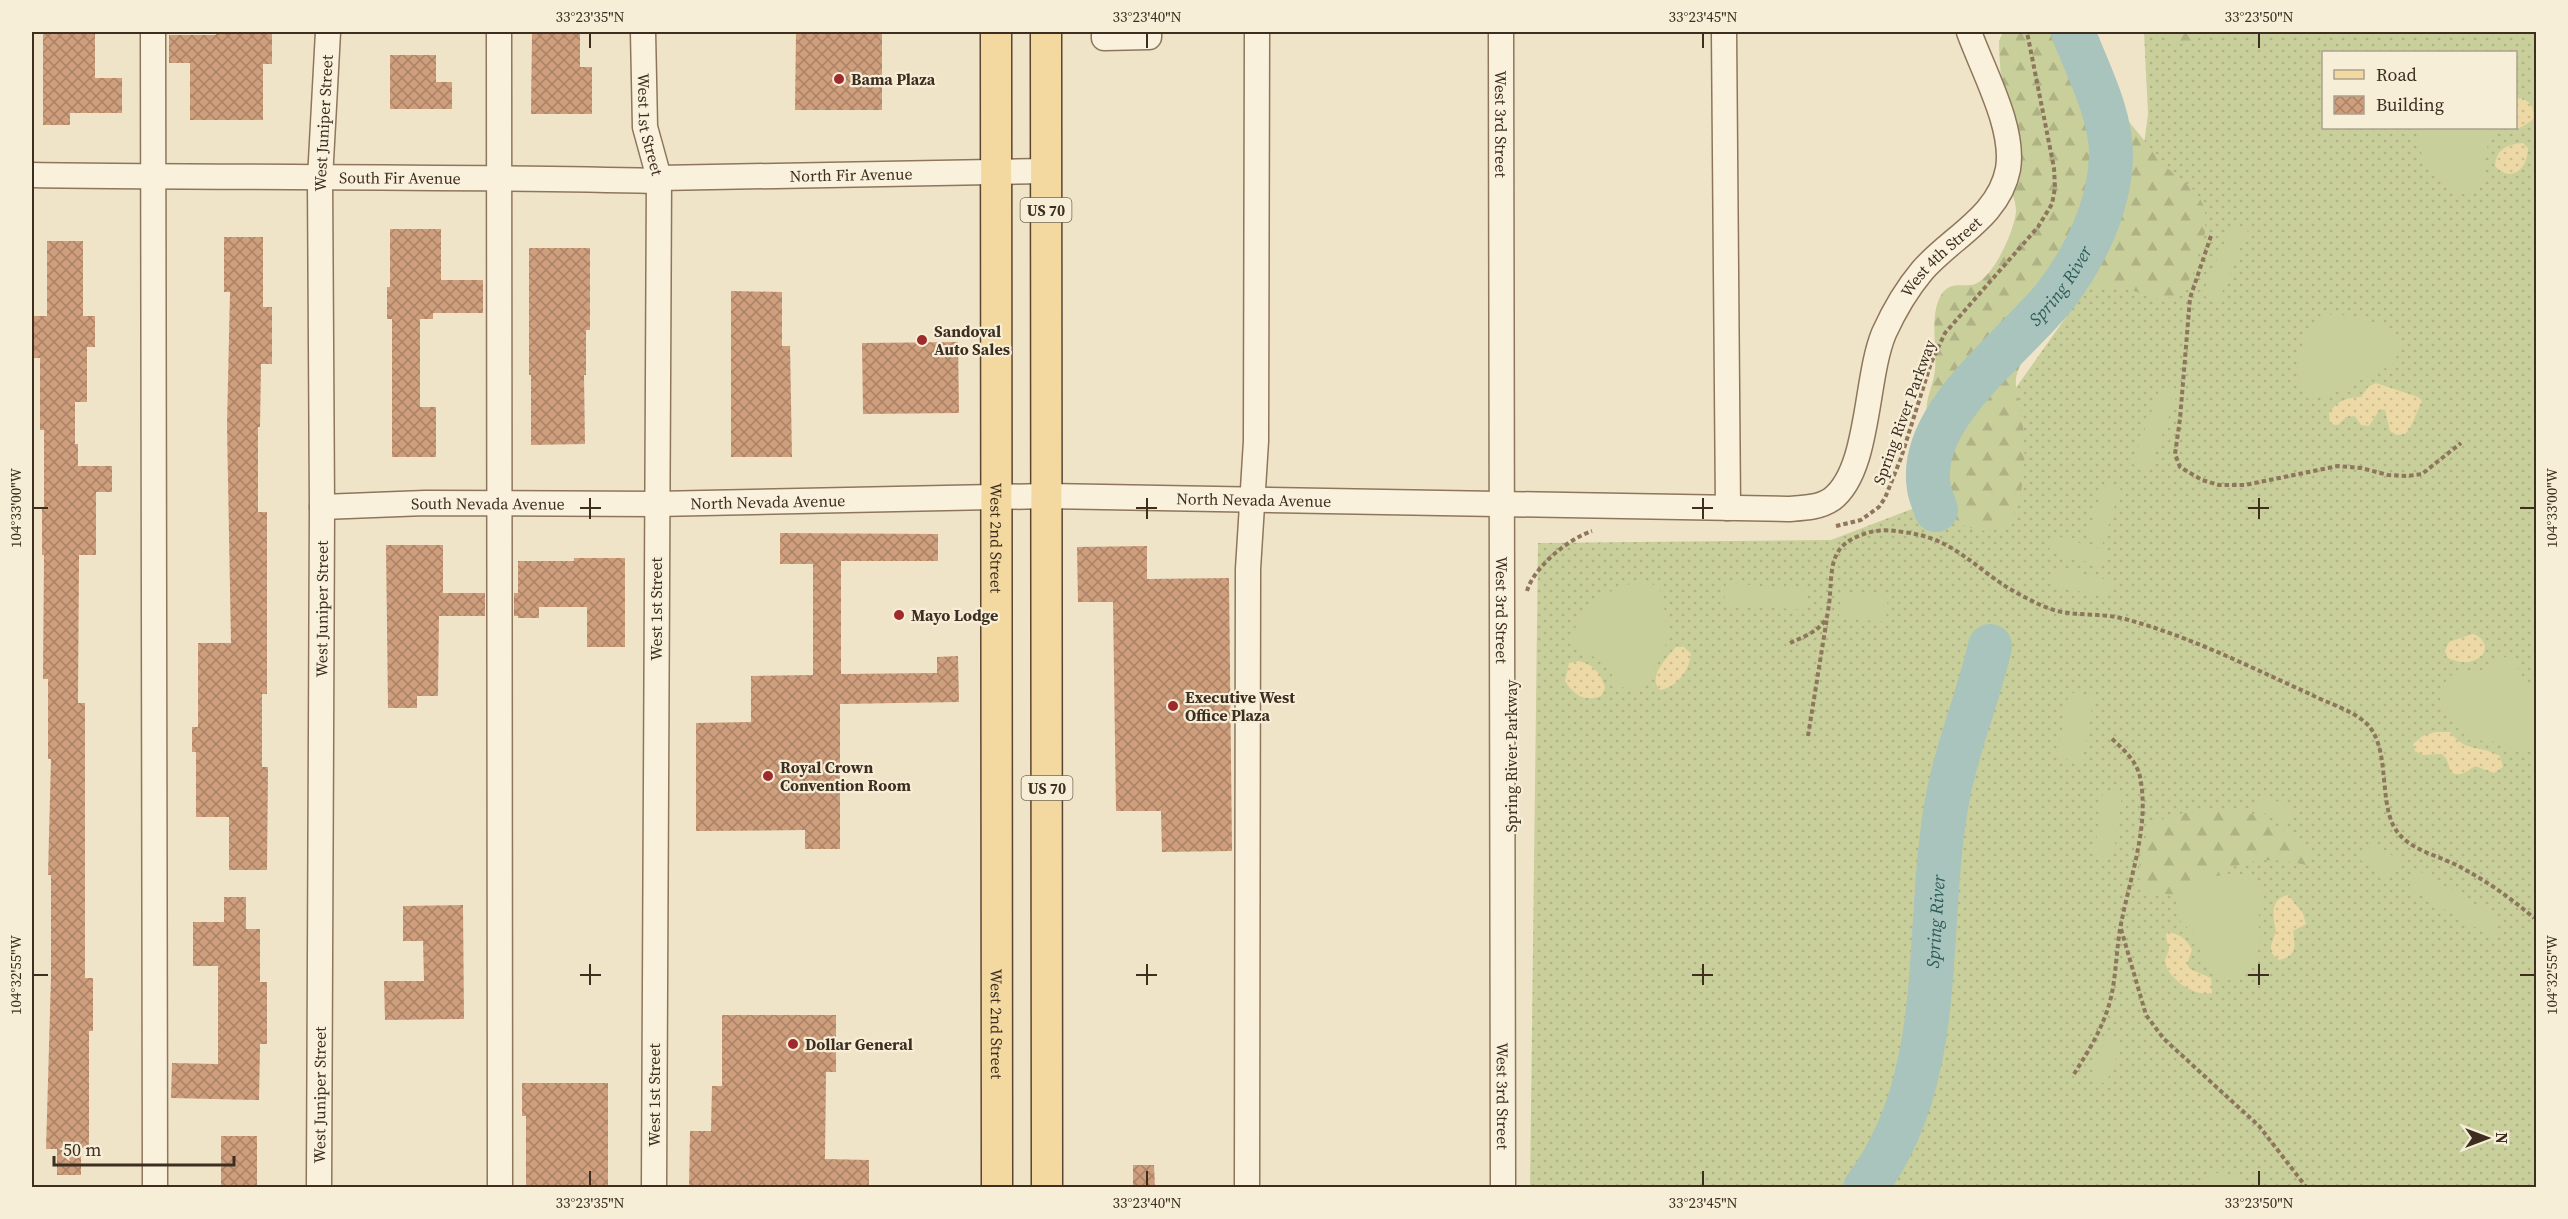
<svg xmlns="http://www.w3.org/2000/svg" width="2568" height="1219" font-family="'Source Serif 4',serif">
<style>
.grass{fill:url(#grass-dots);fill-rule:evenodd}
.forest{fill:url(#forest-firs)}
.sand{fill:url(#sand-dots)}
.pitch{fill:#c9cf9b}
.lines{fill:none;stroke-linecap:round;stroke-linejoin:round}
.river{stroke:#a9c4bc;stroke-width:44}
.building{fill:url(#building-cross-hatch)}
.minor-casing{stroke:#8d765c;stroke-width:27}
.major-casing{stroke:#5b4430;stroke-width:33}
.path{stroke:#8d765c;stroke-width:4;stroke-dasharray:4.5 3;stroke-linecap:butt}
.minor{stroke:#faf1dc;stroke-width:24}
.major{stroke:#f3d9a0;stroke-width:30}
.ticks{fill:none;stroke:#3d2e20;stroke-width:2}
.poi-dot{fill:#9e2a2b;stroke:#f7eed8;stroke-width:2}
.labels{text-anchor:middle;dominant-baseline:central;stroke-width:4.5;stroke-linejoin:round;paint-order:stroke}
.shield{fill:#f7eed8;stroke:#756857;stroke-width:1.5}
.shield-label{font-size:15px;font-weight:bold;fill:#3d2e20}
.poi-label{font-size:16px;font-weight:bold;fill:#3d2e20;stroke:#f7eed8;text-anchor:start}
.street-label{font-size:16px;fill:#3d2e20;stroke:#f7eed8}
.water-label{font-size:18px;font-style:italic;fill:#2f5d5a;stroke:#f7eed8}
.neatline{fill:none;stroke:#3d2e20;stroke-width:2}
.ticks-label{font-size:15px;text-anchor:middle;fill:#3d2e20}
</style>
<defs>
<pattern id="grass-dots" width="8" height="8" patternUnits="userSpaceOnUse" patternTransform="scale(1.5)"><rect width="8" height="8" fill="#c9cf9b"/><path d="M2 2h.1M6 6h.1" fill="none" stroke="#aeb285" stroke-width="1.8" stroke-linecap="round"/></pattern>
<pattern id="forest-firs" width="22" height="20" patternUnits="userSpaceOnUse" patternTransform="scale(1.5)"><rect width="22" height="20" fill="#c9cf9b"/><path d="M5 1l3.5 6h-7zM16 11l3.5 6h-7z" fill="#aeb285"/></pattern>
<pattern id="sand-dots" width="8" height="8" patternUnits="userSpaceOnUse" patternTransform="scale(1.5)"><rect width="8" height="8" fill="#ecd9a5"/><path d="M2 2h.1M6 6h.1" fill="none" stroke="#cbbb8e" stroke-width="1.8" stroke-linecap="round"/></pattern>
<pattern id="building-cross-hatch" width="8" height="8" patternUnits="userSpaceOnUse" patternTransform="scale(1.5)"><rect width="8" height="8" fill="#cf9f7d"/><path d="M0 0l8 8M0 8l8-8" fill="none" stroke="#a98266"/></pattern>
</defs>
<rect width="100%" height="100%" fill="#f0e4c8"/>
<!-- grass -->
<path class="grass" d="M2144,32h392v1155l-1006,1 8,-645 293,-3 86,-33 98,-118 119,-168 14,-107zM2324,52h192v76h-192z"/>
<!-- forest -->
<path class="forest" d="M2003,32h62l9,27 29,31 63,77 30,25 9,16v24l-12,42 -15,21c-19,7 -23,2 -41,-3 -22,-7 -49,-9 -69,3 -14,9 -51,67 -52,84 -1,16 5,32 7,48 3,24 4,97 -28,103 -17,3 -36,-3 -46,-19 -10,-16 -1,-37 -3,-56 -2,-17 -17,-24 -19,-42 -2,-12 5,-26 7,-37 5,-25 -6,-58 7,-81 9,-15 22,-7 34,-11 19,-7 40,-55 41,-73 0,-15 -11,-32 -13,-46 -2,-21 1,-42 0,-62 -1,-21 -4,-42 -4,-62z
M2154,32h53l-13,10 -19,-1z
M2207,810c10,0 23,-1 33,1 26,6 55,23 71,45l-5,9c-25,-6 -53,-8 -77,4 -4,2 -6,6 -10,9 -21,18 -49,19 -74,13 -9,-15 -6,-20 -4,-36 6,-41 31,-40 66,-45z"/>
<!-- sand -->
<path class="sand" d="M2522,98c10,6 12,9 11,21 -6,5 -13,11 -21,9h4v-29z
M2523,143l5,5c0,20 -16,36 -33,18 1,-17 13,-22 28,-23z
M2376,383l42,14 4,4 -12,27 -5,6 -8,1 -7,-4 -5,-21 -5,-1 -11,17 -8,-1 -6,-9 -9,1 -8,8 -8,-1 -1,-11c9,-12 16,-15 32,-16l7,-10z
M2473,634c17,6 15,23 -1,27 -8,3 -16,0 -24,-3l-3,-7 4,-9z
M1676,647h8l7,7c-2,17 -14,33 -31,36 -13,-12 7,-33 16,-43z
M1579,661c15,4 22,12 26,27l-4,8c-17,6 -26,0 -36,-15l4,-18z
M2435,732h15c17,22 29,12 50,24l3,11 -9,6 -19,-7c-8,5 -15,12 -24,6l-5,-14 -4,-4 -19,1 -8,-4 -2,-7 10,-8z
M2288,895l15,18 3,11 -13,7c3,15 3,26 -14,29 -13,-9 -7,-16 -3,-29 -3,-13 -7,-32 12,-36z
M2169,932c11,3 18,7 23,18l-5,14 3,5 21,9 1,15c-16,4 -41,-12 -46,-28 -3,-7 3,-11 3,-17 -1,-5 -3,-9 -3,-14z"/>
<!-- pitch -->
<path class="pitch" d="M2421,128h72l-8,27 -2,30c-21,20 -35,4 -49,-14 -5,-8 -13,-15 -15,-24 -2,-7 0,-13 2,-19z
M2232,224l16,6 -30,72 -16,-7z
M2333,314c13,0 57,11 64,21 4,5 3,11 1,17 -3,13 -11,16 -22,20 -16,7 -33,20 -50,23 -42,4 -28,-52 -13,-71 5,-6 13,-8 20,-10z
M2160,388l17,7 -28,75 -17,-6z
M2105,482l16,5 -19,59 -16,-6z
M2053,535l53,16 -5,15 -52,-15z
M2056,567l56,14 -4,17 -56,-13z
M1642,582l10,2 7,4c5,15 9,35 8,51 -1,10 -18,44 -27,48 -7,4 -15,1 -22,-1l-9,-17 -7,-7 -28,-17c-5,-35 38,-60 68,-63z
M1726,583l80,7 -2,20 -80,-6z
M1841,592l47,4 -2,26 -47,-4z
M2506,657l8,5 22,39v47c-16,10 -22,0 -37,-5 -10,-4 -22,0 -32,-6 -5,-3 -24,-27 -26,-33 -3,-10 4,-28 15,-31 8,-2 18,-1 27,-3l7,-8z
M2069,692l25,5 -12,65 -25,-4z
M2103,792l19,3 -9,62 -19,-2z
M2263,793l30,18 -8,14 -30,-17z
M2370,843l30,17 -10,17 -30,-17z
M2419,871l83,49 -10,17 -84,-49z
M2230,874c14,1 33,7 33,25 0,7 -5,15 -5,23 1,7 3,14 2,22 -5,21 -27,50 -48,29 -8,-8 -10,-19 -14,-29 -11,-28 -30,-16 -18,-56l22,-10z
M2106,1037l16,6 -16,41 -16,-6z
M2223,1172c9,3 18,6 22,15h-50l16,-13z"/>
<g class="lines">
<!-- river -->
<g class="river">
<path id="s1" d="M1936,510c-2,-7 -6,-14 -7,-22 -13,-72 86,-141 126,-192 30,-39 54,-88 56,-138 1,-43 -23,-87 -38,-126"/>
<path id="s2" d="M1865,1188c87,-115 57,-266 84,-397 10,-49 30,-96 41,-145"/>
</g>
</g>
<!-- building -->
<path class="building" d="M43,32h52v46h27v35h-52v12h-27z
M216,32h56v32h-9v56h-73v-57h-21v-28h47z
M532,32h48v35h12v47h-61z
M796,32h86v78h-87z
M390,55h46v27h16v27h-62z
M390,229h51v51h42v33h-50v6h-13v88h16v50h-44v-138h-5v-32h3z
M224,237h39v70h9v57h-11l-1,63h-2v85h9v182h-5v73h6l-1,103h-38v-53h-33v-65h-4v-25h6v-84h33l-4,-217 3,-134h-6z
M47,241h36v75h12v31h-8v55h-12v42h3v22h34v26h-16v63h-17l-1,148h7v275h8v53h-4v117h-8v27h-24v-26h-11l5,-171v-103h-3l3,-116h-3v-80h-5l1,-124h-2v-47h2v-78h-4v-72h-8v-42h15z
M529,248h61v82h-4v45h-2l1,69 -54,1v-70h-2z
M731,291l51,1v54h8l2,111h-61z
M958,342l1,71 -96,1 -1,-71z
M780,533l158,1v27h-97v113l96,-1v-16l21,-1 1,46 -119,2v145h-35v-19l-109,1v-108l55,-1v-46l62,-1v-111h-33z
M386,545h57v48h42v23h-46l-1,80h-21v12h-29z
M1147,546v33l82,-1 3,273 -70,1 -1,-41h-45l-3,-209h-35l-1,-55z
M574,558h51v89h-38v-40h-48v11h-21v-2h-4v-23h4v-32h56z
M224,897h22v32h14v53h7v62h-7l-1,56 -88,-2 1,-35 46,1v-98h-25v-44h31z
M463,905l1,114 -79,1 -1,-39h40l-1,-40h-20v-35z
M722,1015h114v57h-10l-1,87 44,1v28h-180l1,-57h21l1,-45h10z
M522,1083h86v102h-82v-69h-4z
M221,1136h36v52h-36z
M1133,1165h21l1,23h-22z"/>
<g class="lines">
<!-- minor casing -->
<g class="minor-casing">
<g id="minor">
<path d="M153,32l2,1156"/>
<path d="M499,32l1,1156"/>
<path id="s3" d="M643,32l2,95 14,51 -5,1010"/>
<path d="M1104,32v6l45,-1v-5"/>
<path id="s4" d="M1501,32l2,1156"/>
<path d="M1724,32l4,476"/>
<path id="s5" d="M32,175c207,3 415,1 622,6l5,-3 387,-7"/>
<path id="s6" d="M322,507l103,-4 231,1 391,-8 741,13c15,-1 31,-1 44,-10 38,-29 33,-121 52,-166 10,-22 22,-43 38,-62 28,-33 77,-54 86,-102 7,-41 -25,-98 -39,-137"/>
<path id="s7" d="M319,1188l3,-681 -2,-328 8,-147"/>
<path d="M1247,1188l1,-619 8,-128 1,-409"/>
</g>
</g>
<!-- major casing -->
<g class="major-casing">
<g id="major">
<path id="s8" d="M996,32l1,1156"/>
<path d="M1046,32l1,1156"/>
</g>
</g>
<!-- path -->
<path class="path" d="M2211,236l-21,62 -10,121 -5,35 5,13 22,13 17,5h26l93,-19 23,2 27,7 19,1 15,-2 39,-31
M1836,526l25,-6 18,-13 6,-9 16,-40 30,-95 14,-30 93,-106 14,-23 3,-16 -1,-20 -27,-136
M1527,591c7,-24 41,-52 65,-60
M1790,643c13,-6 28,-11 36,-24 2,-4 2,-10 3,-14 4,-33 -3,-59 35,-71 13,-5 26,-4 39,-2 53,6 72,38 114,61 13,7 26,14 40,18 22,5 46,2 68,8 64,17 125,48 185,75 17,9 42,16 56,29 24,23 13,72 27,102 13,26 47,30 69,43 26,14 50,31 72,50
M1808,736l19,-118
M2121,929l25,86 18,24 95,87 48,62
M2074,1074c12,-19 24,-38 32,-60 11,-29 9,-60 15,-90 9,-47 29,-99 19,-147 -3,-16 -18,-29 -30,-40"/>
<!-- minor -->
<use href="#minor" class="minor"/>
<!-- major -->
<use href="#major" class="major"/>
</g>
<!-- ticks -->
<path class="ticks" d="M590,33v15M1147,33v15M1703,33v15M2259,33v15M590,498v21M1147,498v21M1703,498v21M2259,498v21M33,508h15M580,508h21M1136,508h21M1692,508h21M2248,508h21M2520,508h15M590,964v21M1147,964v21M1703,964v21M2259,964v21M33,975h15M580,975h21M1136,975h21M1692,975h21M2248,975h21M2520,975h15M590,1171v15M1147,1171v15M1703,1171v15M2259,1171v15"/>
<!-- markers -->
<g class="poi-dot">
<circle cx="839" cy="79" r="6"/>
<circle cx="922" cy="340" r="6"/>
<circle cx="899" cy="615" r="6"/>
<circle cx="1173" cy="706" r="6"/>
<circle cx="768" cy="776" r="6"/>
<circle cx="793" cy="1044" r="6"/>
</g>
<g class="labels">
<!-- shield labels -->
<g class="shield">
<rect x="1020.5" y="198" width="51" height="24" rx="4.5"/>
<rect x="1021.5" y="776" width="51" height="24" rx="4.5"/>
</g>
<g class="shield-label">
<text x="1046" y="210">US 70</text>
<text x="1047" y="788">US 70</text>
</g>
<!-- poi labels -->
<g class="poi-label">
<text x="851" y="79">Bama Plaza</text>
<text x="934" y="331">Sandoval<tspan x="934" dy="18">Auto Sales</tspan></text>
<text x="911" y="615">Mayo Lodge</text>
<text x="1185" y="697">Executive West<tspan x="1185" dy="18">Office Plaza</tspan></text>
<text x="780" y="767">Royal Crown<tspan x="780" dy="18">Convention Room</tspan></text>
<text x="805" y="1044">Dollar General</text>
</g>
<!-- street labels -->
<g class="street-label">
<text stroke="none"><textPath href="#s7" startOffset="1065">West Juniper Street</textPath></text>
<text stroke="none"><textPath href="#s3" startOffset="93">West 1st Street</textPath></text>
<text stroke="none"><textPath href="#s4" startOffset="92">West 3rd Street</textPath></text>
<text stroke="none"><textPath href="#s5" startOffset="820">North Fir Avenue</textPath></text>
<text stroke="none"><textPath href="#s5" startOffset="368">South Fir Avenue</textPath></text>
<text stroke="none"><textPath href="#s6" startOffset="1785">West 4th Street</textPath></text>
<text transform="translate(1904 412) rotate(-70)">Spring River Parkway</text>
<text stroke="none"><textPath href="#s6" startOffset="932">North Nevada Avenue</textPath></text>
<text stroke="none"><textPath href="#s6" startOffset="446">North Nevada Avenue</textPath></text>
<text stroke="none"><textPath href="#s6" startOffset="166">South Nevada Avenue</textPath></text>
<text stroke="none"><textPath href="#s8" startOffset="506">West 2nd Street</textPath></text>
<text stroke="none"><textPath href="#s7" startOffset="579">West Juniper Street</textPath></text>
<text transform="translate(656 609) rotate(-90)">West 1st Street</text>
<text stroke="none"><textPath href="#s4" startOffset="578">West 3rd Street</textPath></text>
<text transform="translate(1511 756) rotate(-90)">Spring River Parkway</text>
<text stroke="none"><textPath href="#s8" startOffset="992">West 2nd Street</textPath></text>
<text stroke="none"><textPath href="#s7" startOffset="93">West Juniper Street</textPath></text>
<text transform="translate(654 1095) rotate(-90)">West 1st Street</text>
<text stroke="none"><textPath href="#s4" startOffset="1064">West 3rd Street</textPath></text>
</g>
<!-- water labels -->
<g class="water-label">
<text stroke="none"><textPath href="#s1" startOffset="272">Spring River</textPath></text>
<text stroke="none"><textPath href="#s2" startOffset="280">Spring River</textPath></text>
</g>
</g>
<!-- border -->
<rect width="2568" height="1219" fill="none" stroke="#f7eed8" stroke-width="66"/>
<!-- legend -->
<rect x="2322" y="51" width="195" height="78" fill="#f7eed8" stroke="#ada18e" stroke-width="1.5"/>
<rect x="2334" y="70" width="30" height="9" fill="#f3d9a0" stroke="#ada18e" stroke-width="1.5"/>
<text x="2376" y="81" font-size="18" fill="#3d2e20">Road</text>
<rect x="2334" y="96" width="30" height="18" fill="url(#building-cross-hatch)" stroke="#ada18e" stroke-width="1.5"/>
<text x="2376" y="111" font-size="18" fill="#3d2e20">Building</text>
<!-- north arrow -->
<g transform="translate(2487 1138) rotate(90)" stroke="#f7eed8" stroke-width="4.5" paint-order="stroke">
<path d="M0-4.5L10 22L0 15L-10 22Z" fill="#3d2e20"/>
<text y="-9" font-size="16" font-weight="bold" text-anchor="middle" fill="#3d2e20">N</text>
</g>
<!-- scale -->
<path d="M54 1156v9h180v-9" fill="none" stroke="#3d2e20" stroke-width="3"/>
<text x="63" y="1156" font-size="18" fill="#3d2e20" stroke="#f7eed8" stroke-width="4.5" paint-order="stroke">50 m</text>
<rect x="33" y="33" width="2502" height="1153" class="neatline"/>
<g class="ticks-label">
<text x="590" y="22">33°23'35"N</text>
<text x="1147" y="22">33°23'40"N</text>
<text x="1703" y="22">33°23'45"N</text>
<text x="2259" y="22">33°23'50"N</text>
<text transform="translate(2552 508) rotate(-90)" y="5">104°33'00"W</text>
<text transform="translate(16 508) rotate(-90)" y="5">104°33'00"W</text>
<text transform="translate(2552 975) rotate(-90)" y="5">104°32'55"W</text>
<text transform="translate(16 975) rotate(-90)" y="5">104°32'55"W</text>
<text x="590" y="1208">33°23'35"N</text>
<text x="1147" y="1208">33°23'40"N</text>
<text x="1703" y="1208">33°23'45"N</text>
<text x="2259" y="1208">33°23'50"N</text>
</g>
</svg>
